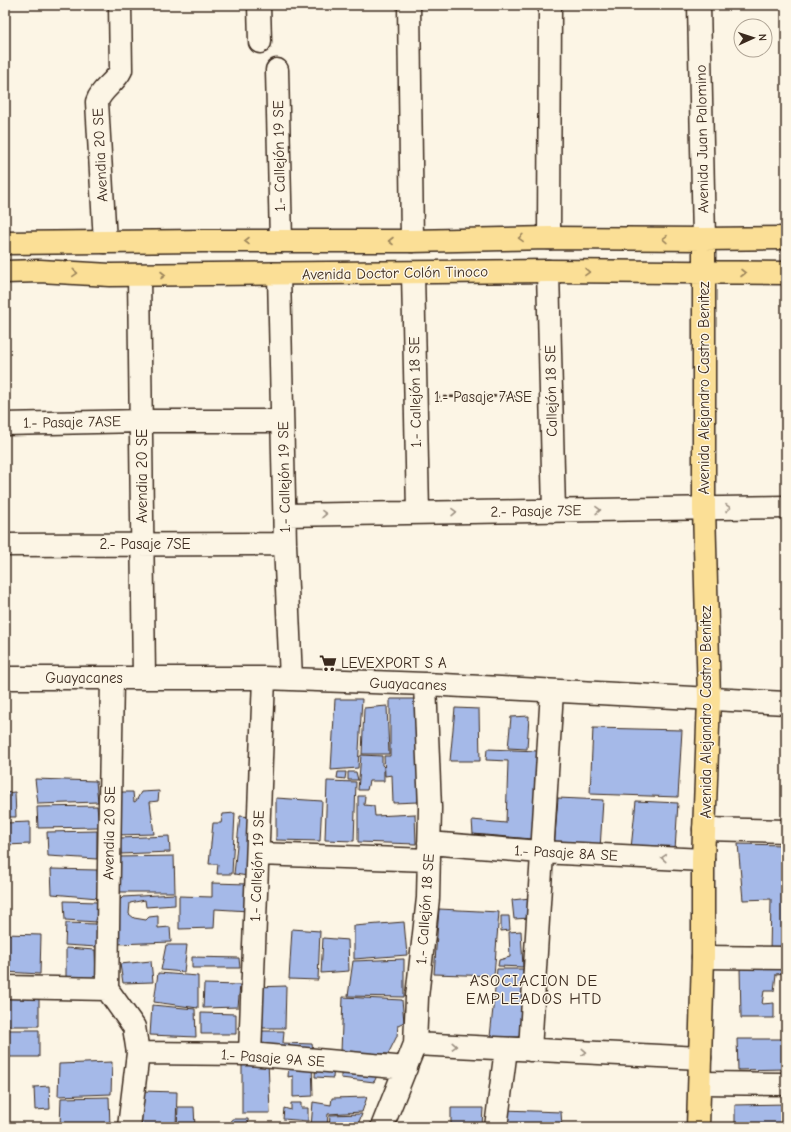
<svg xmlns="http://www.w3.org/2000/svg" width="791" height="1132" font-family="'Comic Neue',sans-serif">
<style>
.building{fill:#a5b9e8;stroke:#3b2a1e}
.lines{fill:none;stroke-linecap:round;stroke-linejoin:round}
.minor-casing{stroke:#3b2a1e;stroke-width:25}
.major-casing{stroke:#3b2a1e;stroke-width:25}
.path{stroke:#3b2a1e;stroke-width:2.5;stroke-dasharray:4 3;stroke-linecap:butt}
.minor{stroke:#fcf5e5;stroke-width:22}
.major{stroke:#fbdf96;stroke-width:22}
.oneway{stroke:#9b845a}
.oneway2{stroke:#9c9082}
.labels{text-anchor:middle;dominant-baseline:central;stroke-width:3;stroke-linejoin:round;paint-order:stroke}
.street-label{font-size:15px;fill:#3b2a1e;stroke:#fcf5e5}
.poi-label{font-size:15px;fill:#3b2a1e;stroke:#fcf5e5;text-anchor:start}
.neighbourhood-label{font-size:16px;letter-spacing:1px;fill:#3b2a1e;stroke:#fcf5e5}
</style>
<rect width="100%" height="100%" fill="#fcf5e5"/>
<filter id="ink" filterUnits="userSpaceOnUse"><feTurbulence type="fractalNoise" baseFrequency=".025" numOctaves="2"/><feDisplacementMap in="SourceGraphic" scale="8" xChannelSelector="R" yChannelSelector="G"/><feConvolveMatrix kernelMatrix="1 2 1 2 8 2 1 2 1" color-interpolation-filters="sRGB"/></filter>
<g filter="url(#ink)">
<!-- building -->
<path class="building" d="M335,699h27l-4,69 -27,2z
M390,699h30l2,1 -4,102 -25,1 -1,-28 -7,1 -1,-20h6z
M387,706l2,48h-27l2,-46z
M455,708l24,1 1,52h-30z
M529,716l-2,33 -19,-1 3,-31z
M593,728l89,2 -4,67 -88,-3z
M487,749l52,2 -7,88 -59,-5 -1,-14 34,3 2,-62 -22,-1z
M361,755l21,1v9l2,2v14h-15l-2,9h-9z
M338,772h8l-1,7 -8,-1z
M348,772h8l2,8h-10z
M35,779l61,2 2,21 -60,2z
M327,781l29,1 -2,59 -29,-1z
M159,791l-1,10 -8,1 4,32 -38,1 4,-43h13l1,10 2,-1 5,-9z
M15,792l1,25h-11v-24z
M358,796h7l-1,9 10,1 1,10 40,-2 1,30 -58,-2z
M276,798l46,3 -2,40 -44,-1z
M558,798l45,2 -3,49 -46,-2z
M636,801l42,2 -3,47 -44,-2z
M97,806l2,21 -61,1 -1,-21z
M235,813l-3,61h-15l1,-10h-9l4,-41h8l2,-9z
M240,816l13,1 -5,59 -14,-2z
M30,822v22l-25,1v-22z
M97,831v28l-49,-3 -1,-24z
M169,836l1,16 -49,2 -1,-16z
M738,844l48,1v106l-16,1 1,-53 -28,1z
M174,856l1,36h-55l-2,-35z
M51,869l46,1 1,28 -46,-4z
M212,883l36,1 1,27 -34,-2 -1,19 -35,1v-33l33,1z
M175,894v11l-29,2 -1,-7 -15,3 -1,11 5,4 12,2 3,-3 9,-1v12l12,-1 1,15 -54,2v-41l6,-6z
M530,898v20l-16,1 -2,-19z
M64,901l33,1v20l-32,-2z
M439,909l60,3 -5,64 -60,-2z
M501,916h8l1,14 -9,1z
M404,922l3,33 -53,4v-33z
M66,923l31,1v23l-32,-2z
M292,929l28,2 -2,49 -29,-1z
M521,931l2,36 -25,-1 1,-6 11,-3 -1,-25z
M5,934l36,1 -1,39 -35,-2z
M323,938l25,2 1,31 -28,2z
M166,945h21l-3,27 -23,-2z
M66,948l29,2 1,28 -30,1z
M192,957l47,1 1,10h-48z
M404,959v38l-56,-1 5,-35z
M151,961l2,21 -30,1 -3,-19z
M786,966v7l-10,1 -2,17h-10l-2,13 12,-1v15h-33l-1,-50z
M497,969h26v68h-33z
M158,973l40,3v32l-44,-6z
M204,984l36,1 -2,22 -35,1z
M286,986l-1,42h-30l2,-41z
M5,996h34v30h-34z
M343,997l59,3 2,22 -6,3 -1,11 -9,18 -47,-2z
M152,1005l43,4 1,28 -46,-2z
M201,1013l35,1v20h-35z
M5,1030h34v27h-34z
M255,1031h29l-1,12 29,1 1,6 -59,-4z
M737,1039h49v30l-48,1z
M242,1059h26l2,54h-28z
M289,1061l23,1 1,34 -20,1v-21l-5,1z
M112,1062l-1,32 -53,2 1,-32z
M316,1062l18,3 -1,13 -18,-1z
M341,1065l39,5 -6,12 -33,-4z
M49,1086l1,23 -15,1 -1,-23z
M142,1091l35,1 -1,35h-38z
M109,1097l1,30h-50l1,-29z
M367,1097l-5,15 -34,2 -1,13h-16l2,-25 18,3 1,-7z
M291,1103h10v5h7v13l-25,-2 1,-11 7,2z
M786,1104v23h-51v-22z
M178,1107h16l1,20h-18z
M451,1108h32l-1,19h-31z
M504,1110l57,2 1,15h-59z
M362,1114l-5,13h-28l1,-12z
M232,1119h16l1,7 15,1h-33z"/>
<g class="lines">
<!-- minor casing -->
<g class="minor-casing">
<path id="minor" d="M259,5l1,37
M409,5l3,236
M699,5l5,234
M277,70l4,171
M549,238l1,-233
M105,242l-8,-140c4,-13 18,-19 24,-32l-1,-65
M548,271l6,240
M413,273l5,239
M279,274l6,270 6,135
M139,275l5,402
M5,424l136,-3h141
M285,515l501,-8
M5,545l280,-1
M5,678h259l161,6 361,19
M704,829l82,2
M429,843l112,9 162,8
M258,854l171,6
M703,957l83,1
M5,987l102,2 27,38 4,26 -9,74
M107,989l5,-311
M415,1044l285,14
M530,1050l22,-359
M138,1053l112,1 156,14
M250,1054l14,-376
M700,1083l86,1
M382,1127l33,-83 2,-47 11,-99 2,-90 -5,-124
M496,1127l10,-78"/>
</g>
<!-- major casing -->
<g class="major-casing">
<path id="major" d="M5,243l198,-2h209l137,-3 155,1 82,-1
M5,272l35,-1 70,4 438,-4 238,2
M698,1127l5,-170v-97l6,-161 -5,-191v-269"/>
</g>
<!-- path -->
<path class="path" d="M436,397l95,-1"/>
<!-- minor -->
<use href="#minor" class="minor"/>
<!-- major -->
<use href="#major" class="major"/>
</g>
<!-- one-way arrows -->
<defs><path id="oneway-chevron" d="M-2-3.5L2.5 0L-2 3.5" fill="none" stroke-width="1.6" stroke-linecap="round" stroke-linejoin="round"/></defs>
<g class="oneway">
<use href="#oneway-chevron" transform="translate(521 238) rotate(178)"/>
<use href="#oneway-chevron" transform="translate(665 239) rotate(-179)"/>
<use href="#oneway-chevron" transform="translate(247 241) rotate(-180)"/>
<use href="#oneway-chevron" transform="translate(391 241) rotate(180)"/>
<use href="#oneway-chevron" transform="translate(587 272) rotate(1)"/>
<use href="#oneway-chevron" transform="translate(75 273) rotate(4)"/>
<use href="#oneway-chevron" transform="translate(743 273)"/>
<use href="#oneway-chevron" transform="translate(163 275)"/>
</g>
<g class="oneway2">
<use href="#oneway-chevron" transform="translate(728 508) rotate(-1)"/>
<use href="#oneway-chevron" transform="translate(598 510) rotate(-1)"/>
<use href="#oneway-chevron" transform="translate(454 512) rotate(-1)"/>
<use href="#oneway-chevron" transform="translate(324 514) rotate(-1)"/>
<use href="#oneway-chevron" transform="translate(664 858) rotate(-177)"/>
<use href="#oneway-chevron" transform="translate(454 1046) rotate(3)"/>
<use href="#oneway-chevron" transform="translate(584 1052) rotate(3)"/>
</g>
</g>
<!-- icons -->
<defs>
<g id="supermarket-bare" transform="scale(1.38)"><path d="M-6-5.5h2.5l.6 2H6L4.5 2H-2.5L-4.4-4H-6ZM-1.5 3.2a1.3 1.3 0 1 0 .1 0ZM3 3.2a1.3 1.3 0 1 0 .1 0Z" fill="#3b2a1e" stroke="#fcf5e5" stroke-width="2.5" paint-order="stroke"/></g>
</defs>
<g fill-rule="evenodd">
<use href="#supermarket-bare" x="328" y="663"/>
</g>
<g class="labels">
<!-- street labels -->
<g class="street-label">
<text transform="translate(702 139) rotate(-91)">Avenida Juan Palomino</text>
<text transform="translate(100 155) rotate(-93)">Avendia 20 SE</text>
<text transform="translate(279 156) rotate(-91)">1.- Callejón 19 SE</text>
<text transform="translate(395 273) rotate(-1)">Avenida Doctor Colón Tinoco</text>
<text transform="translate(704 388) rotate(-90)">Avenida Alejandro Castro Benitez</text>
<text transform="translate(551 391) rotate(-91)">Callejón 18 SE</text>
<text transform="translate(415 392) rotate(-91)">1.- Callejón 18 SE</text>
<text x="483" y="397">1.- Pasaje 7ASE</text>
<text transform="translate(72 422) rotate(-1)">1.- Pasaje 7ASE</text>
<text transform="translate(142 476) rotate(-90)">Avendia 20 SE</text>
<text transform="translate(284 477) rotate(-91)">1.- Callejón 19 SE</text>
<text transform="translate(536 511) rotate(-1)">2.- Pasaje 7SE</text>
<text x="145" y="544">2.- Pasaje 7SE</text>
<text x="84" y="678">Guayacanes</text>
<text transform="translate(408 684) rotate(2)">Guayacanes</text>
<text transform="translate(706 712) rotate(-90)">Avenida Alejandro Castro Benitez</text>
<text transform="translate(109 833) rotate(-89)">Avendia 20 SE</text>
<text transform="translate(566 853) rotate(3)">1.- Pasaje 8A SE</text>
<text transform="translate(257 866) rotate(-88)">1.- Callejón 19 SE</text>
<text transform="translate(425 909) rotate(-86)">1.- Callejón 18 SE</text>
<text transform="translate(273 1058) rotate(4)">1.- Pasaje 9A SE</text>
</g>
<!-- poi labels -->
<g class="poi-label">
<text x="341" y="663">LEVEXPORT S A</text>
</g>
<!-- neighbourhood labels -->
<g class="neighbourhood-label">
<text x="534" y="981">ASOCIACION DE<tspan x="534" dy="18">EMPLEADOS HTD</tspan></text>
</g>
</g>
<!-- margin -->
<rect width="791" height="1132" fill="none" stroke="#fcf5e5" stroke-width="20"/>
<rect x="10" y="10" width="771" height="1112" fill="none" stroke="#3b2a1e" stroke-width="1.5" filter="url(#ink)"/>
<!-- north arrow -->
<g transform="translate(753 38) rotate(87)"><circle r="19" fill="#fcf5e5" stroke="#afa495"/>
<path d="M0-3L7 15L0 10L-7 15Z" fill="#3b2a1e"/>
<text y="-6" font-size="11" font-weight="bold" text-anchor="middle" fill="#3b2a1e">N</text>
</g>
</svg>
